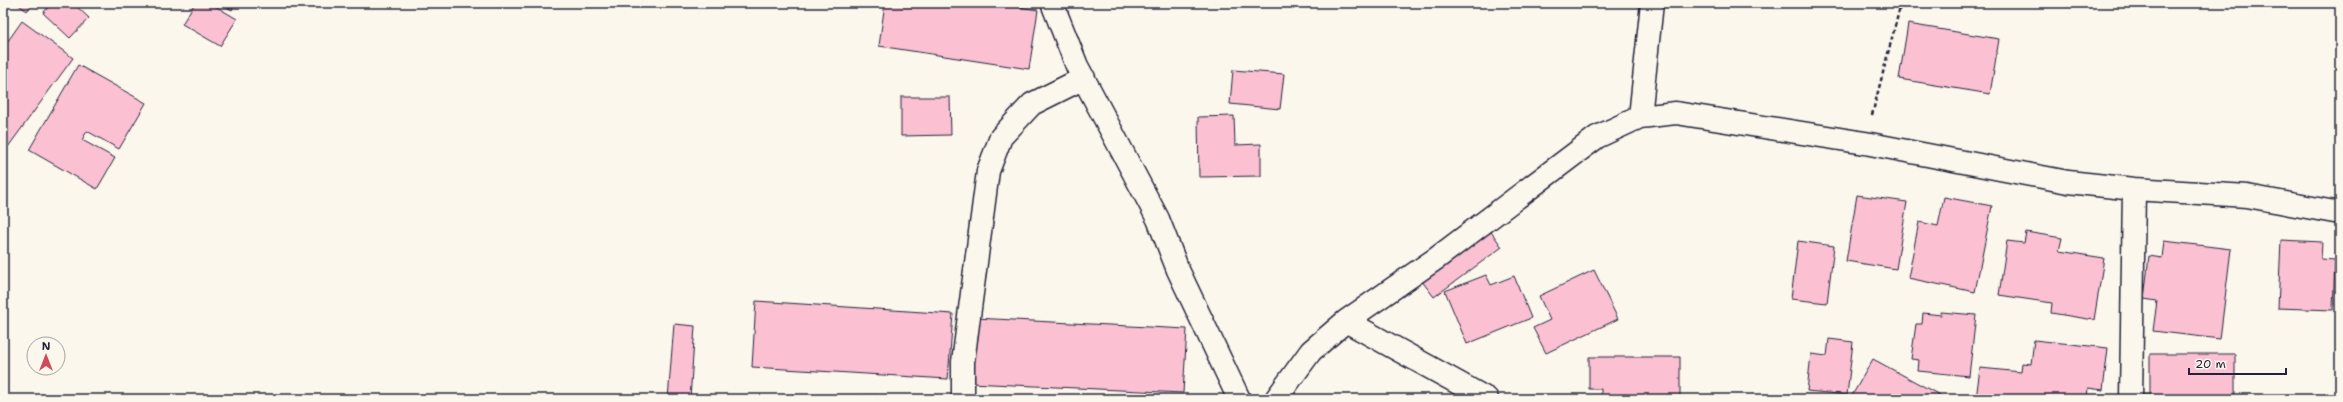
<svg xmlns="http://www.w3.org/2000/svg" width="2343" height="402" font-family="'Shantell Sans',sans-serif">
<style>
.building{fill:#fbc1d3;stroke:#22223b}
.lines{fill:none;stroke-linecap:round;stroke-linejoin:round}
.minor-casing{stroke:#22223b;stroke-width:25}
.path{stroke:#22223b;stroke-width:2.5;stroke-dasharray:4 3;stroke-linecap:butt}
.minor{stroke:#fbf7ec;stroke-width:22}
</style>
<rect width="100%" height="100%" fill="#fbf7ec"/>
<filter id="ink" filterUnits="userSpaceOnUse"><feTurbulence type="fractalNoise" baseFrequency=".025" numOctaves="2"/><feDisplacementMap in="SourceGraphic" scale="8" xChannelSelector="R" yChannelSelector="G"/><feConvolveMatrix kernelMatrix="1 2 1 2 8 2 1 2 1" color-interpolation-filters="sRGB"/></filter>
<g filter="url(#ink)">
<!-- building -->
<path class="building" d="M16,3h17l-6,8z
M52,3h21l16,15 -19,20 -27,-25z
M195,3h15l27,16 -17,27 -38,-22z
M218,3h17l-3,7z
M885,3h109l44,7 -9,59 -150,-23z
M22,21l51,37 -68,93 -2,-2v-101z
M1908,24l91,15 -9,55 -91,-15z
M78,65l68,38 -27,46 -32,-18 -5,9 33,18 -18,31 -68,-39z
M1233,70l51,4 -4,35 -50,-5z
M901,97h49l1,38 -50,1z
M1234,116l1,29 26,-1v32l-62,1 -1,-60z
M1857,195l50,7 -11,67 -50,-8z
M1944,197l48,9 -17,86 -67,-14 11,-56 19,4z
M1489,229l13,18 -68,50 -13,-17z
M2026,232l36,6 -3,13 45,7 -10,62 -43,-7 1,-10 -53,-8 8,-54 17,2z
M2281,240l41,2 -1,17 14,1 -2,50 -55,-2z
M1798,241l36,5 -7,57 -36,-4z
M2164,241l67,8 -11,90 -67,-8 4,-30 -13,-2 5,-43 13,2z
M1594,270l24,49 -72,34 -13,-25 17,-8 -11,-24z
M1486,275l5,10 23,-9 17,42 -64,26 -22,-53z
M756,301l197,13 -5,65 -196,-12z
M1941,312l35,3 -7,61 -51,-5 1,-11 -8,-1 5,-35h6l1,-11 18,2z
M975,318l212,11 -4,64 -212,-10z
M674,324l21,2 -5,73h-22z
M1829,339l24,3 -6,53 -40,-4 4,-37 16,2z
M2034,340l74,8 -5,42 -15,-2 -1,11h-111l4,-31 41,4 1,-9 9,1z
M2150,354h85v45h-91v-4h6z
M1589,357h91v42h-79v-10h-12z
M1873,359l74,40h-97z
M878,395v4h-117v-2z"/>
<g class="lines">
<!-- minor casing -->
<g class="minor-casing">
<path id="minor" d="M1052,3l25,63 81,153 20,51 61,129
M1640,117l12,-114
M1346,321l141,78
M963,399v-37l25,-191 13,-34 31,-33 52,-26
M1276,399l35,-48 35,-30 91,-63 160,-121 43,-20 36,-4 189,30 203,39 66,7 113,7 93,17
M2131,399l3,-210"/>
</g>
<!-- path -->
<path class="path" d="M1872,115l29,-112"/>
<!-- minor -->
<use href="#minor" class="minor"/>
</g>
</g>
<!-- margin -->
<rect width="2343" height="402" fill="none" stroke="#fbf7ec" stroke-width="16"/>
<rect x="8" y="8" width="2327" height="386" fill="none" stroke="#22223b" stroke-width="1.5" filter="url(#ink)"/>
<!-- north arrow -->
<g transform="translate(46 356)"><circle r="19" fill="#fbf7ec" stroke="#a4a2a5"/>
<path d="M0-3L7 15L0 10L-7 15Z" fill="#d1495b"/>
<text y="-6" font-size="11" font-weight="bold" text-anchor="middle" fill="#22223b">N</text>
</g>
<!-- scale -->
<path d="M2189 368v6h97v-6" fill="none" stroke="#22223b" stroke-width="2"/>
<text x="2195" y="368" font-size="12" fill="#22223b" stroke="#fbf7ec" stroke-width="3" paint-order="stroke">20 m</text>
</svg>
